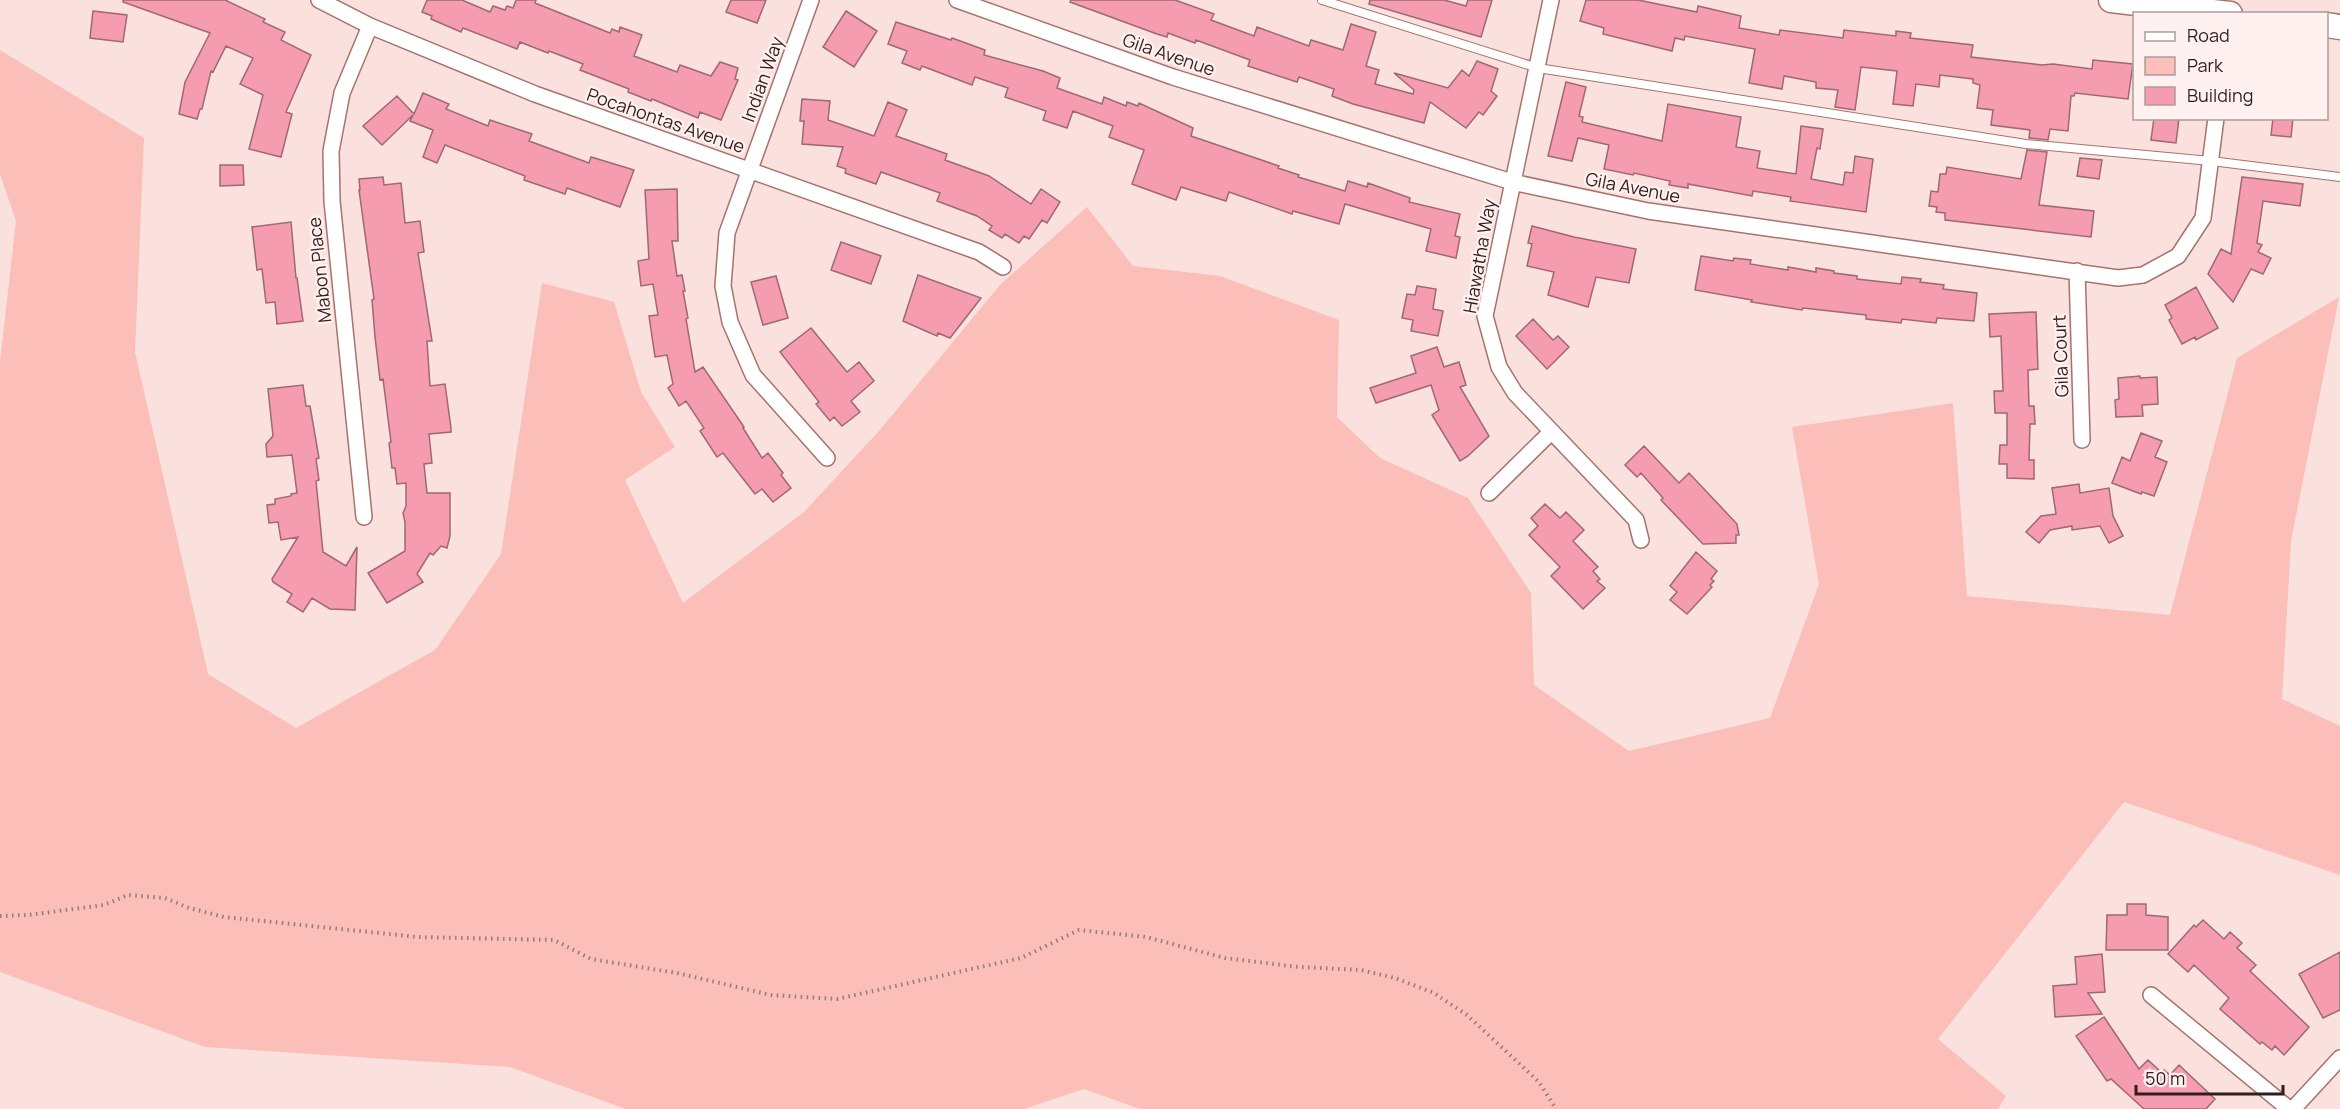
<svg xmlns="http://www.w3.org/2000/svg" width="2340" height="1109" font-family="Manrope,sans-serif">
<style>
.green{fill:#fbbeb8}
.building{fill:#f69cb0;stroke:#9e6874;stroke-width:1.5}
.lines{fill:none;stroke-linecap:round;stroke-linejoin:round}
.service-casing{stroke:#a8726d;stroke-width:10}
.minor-casing{stroke:#a8726d;stroke-width:18}
.primary-casing{stroke:#a8726d;stroke-width:27}
.path{stroke:#937c79;stroke-width:4;stroke-dasharray:1.5 4.5;stroke-linecap:butt}
.service{stroke:#fff;stroke-width:8}
.minor{stroke:#fff;stroke-width:15}
.primary{stroke:#fff;stroke-width:24}
.labels{text-anchor:middle;dominant-baseline:central;stroke-width:4.5;stroke-linejoin:round;paint-order:stroke}
.street-label{font-size:18px;fill:#331d1b;stroke:#fef1f0}
</style>
<rect width="100%" height="100%" fill="#fae1de"/>
<!-- green -->
<path class="green" d="M0,50l144,88 -9,214 73,322 88,54 139,-78 66,-96 41,-271 72,19 27,90 34,55 -50,33 58,123 121,-91 75,-81 121,-146 87,-78 46,59 87,10 119,44 -2,97 43,41 88,40 63,95 3,92 95,66 141,-33 49,-134 -27,-157 161,-24 14,193 203,19 67,-257 102,-61 -48,244 -9,158 58,27v149l-216,-73 -186,237 68,57 -8,13h-858l-56,-20 -60,20h-398l-116,-42 -305,-20 -205,-75v-610l16,-141 -16,-47z"/>
<!-- building -->
<path class="building" d="M123,0h102l40,19 -2,3 22,10 -4,8 30,15 -25,57 6,2 -11,43 -32,-8 14,-54 -23,-11 13,-26 -27,-12 -13,26 -2,-1 -9,38h-2l-3,10 -18,-5 6,-32 25,-49 -87,-31z
M427,0h35l28,12 3,-6 12,4 2,-4 6,2 3,-8h20l-1,3 75,30 2,-4 7,3 1,-5 22,8 -8,21 43,16 3,-7 31,11 9,-14 18,6 -3,11 3,1 -17,40 -21,-8 -2,6 -46,-19 -1,2 -23,-9 1,-3 -49,-19 3,-6 -34,-13 -1,2 -28,-11 -3,7 -54,-21 -2,4 -30,-13 1,-3 -10,-4z
M731,0h35l-9,23 -31,-11z
M1071,0h104l39,14 -3,6 43,16 3,-9 52,19 2,-6 32,10 8,-26 25,8 -10,34 13,4 -4,14 38,10 1,-4 -20,-17 54,15 14,-18 7,6 8,-15 21,8 -7,22 6,5 -14,19 -4,-3 -13,16 -36,-26 -6,21 -71,-19 -21,-8 2,-7 -35,-12 -2,5 -49,-16 2,-6 -54,-20 -1,3 -27,-10 -1,4 -10,-3 -87,-32z
M1370,0h74l22,6 2,-6h24l-11,37 -112,-33z
M1586,0h52l59,12 1,-6 43,10 -2,12 40,7 1,-5 63,8 1,-8 52,6v-5l15,2 -1,5 63,7 -2,12 71,8 11,-1 39,5 1,-9 40,4 -5,35 -53,-6 -1,3h-3l-3,35 -18,-2 -2,11 -19,-2 1,-8 -39,-5 2,-15 -16,-2 3,-23 -7,-2v-4l-33,-4 -1,12 -23,-3 -3,22 -20,-2 4,-33 -36,-4 -6,43 -20,-3 3,-17 -22,-2v-6l-32,-6 -2,13 -33,-6 6,-34 -70,-13 -1,4 -9,-2 -3,13 -69,-17 1,-6 -24,-7z
M93,11l34,4 -4,27 -33,-4z
M846,11l31,20 -23,36 -31,-20z
M896,22l55,18 1,-2 33,12 -1,5 59,16 17,7 -3,10 45,16 2,-7 22,9 1,-4 11,4 1,-3 54,25 -2,8 88,30 -1,2 21,7 -1,2 47,14 3,-10 19,6 1,-4 42,15 -1,4 51,12 -5,22 5,1 -4,21 -30,-7 5,-22 -86,-25 -6,20 -46,-13 -1,3 -63,-22 -3,9 -45,-14 -5,13 -44,-16 12,-34 -35,-13 4,-11 -40,-15 -6,17 -24,-8 3,-9 -41,-14 3,-9 -33,-11 -3,8 -50,-19 -2,4 -18,-7 5,-12 -19,-7z
M1566,82l20,5 -7,29 4,1 -1,5 80,19 6,-37 73,13 -5,30 24,4 -3,17 39,6 5,-48 22,3 -3,20 -3,-1 -6,31 32,6 2,-13 8,1 2,-17 18,3 -7,53 -76,-11 1,-4 -38,-6 -1,5 -64,-12v4l-19,-3 1,-4 -36,-8 -1,2 -29,-6 5,-24 -31,-7 -6,23 -24,-5z
M423,93l26,11 -3,5 42,17 2,-6 42,14 -3,7 60,22 2,-6 43,13 -14,37 -53,-19 -2,6 -41,-14 1,-4 -80,-31 -8,18 -14,-6 10,-27 -23,-9 3,-6 -31,30 -19,-19 34,-30 17,18z
M802,99l28,2 -2,19 46,16 14,-34 19,8 -11,26 51,18 -2,6 44,16 42,28 10,-15 19,13 -13,21 -5,-3 -13,19 -5,-3 -5,7 -14,-9 -3,4 -13,-8 3,-4 -15,-10 -40,-15 3,-8 -59,-21 -5,12 -31,-11 1,-4 -9,-3 6,-19 -41,-3 2,-23h-4z
M2154,118h25l-3,25 -25,-3z
M2273,118h20l-2,19 -20,-2z
M2027,150l20,2 -8,53 55,6 -3,26 -146,-17v-7l-9,-1 1,-5 -8,-1 2,-15 7,1 2,-18h6l1,-7 74,12z
M2080,158l22,2 -3,19 -22,-3z
M220,165h23l1,20 -24,1z
M383,177l1,8 17,-2 4,40 15,-2 4,31 -6,1 14,88h-5l3,45 15,-2 6,44v4l-22,2 3,29 -8,1 3,29h23v43l-3,12 -6,-2 -8,9 -3,-2 -13,21 6,8 -36,21 -19,-30 37,-22v-29l-2,-9 3,-7v-23l-9,1 -2,-16h-3l-3,-25 2,-1 -8,-63 -3,1 -5,-43 -3,-37 2,-1 -15,-109h1l-1,-11z
M2242,177l61,7 -3,22 -37,-5 -6,42 5,2 -4,7 13,6 -8,16 -12,-5 -18,33 -25,-28 13,-25 10,5z
M677,189l1,52h-6l5,35 5,-1 3,16h-2l5,27 -2,1 9,53 8,-5 41,60 -1,1 19,30 6,-5 15,20 -2,2 10,13 -18,14 -11,-13 -7,5 -32,-41 -6,4 -17,-26 4,-3 -18,-27 -7,5 -11,-18 5,-4 -6,-29 -12,2 -6,-41 9,-1 -5,-31 -12,2 -3,-25 11,-2 -4,-69z
M291,222l5,56h1l6,43 -26,3 -2,-22 -9,1 -4,-34 -5,1 -5,-43z
M1532,226l42,11 62,12 -7,34 -33,-6 -8,30 -40,-12 6,-23 -27,-6 5,-22 -4,-1z
M841,242l40,14 -10,28 -40,-14z
M1701,256l32,5 1,-3 17,2 -1,4 38,6v-3l28,5v-4l18,3v2l23,3v3l44,5 1,-7 19,2 -1,3 24,3 -1,4 34,4 -3,28 -37,-3 -1,5 -34,-4 -1,4 -35,-4v-4l-63,-7 -1,2 -51,-8 1,-2 -57,-10z
M918,275l63,23 -31,40 -12,-5 -1,3 -34,-15z
M776,276l12,42 -25,7 -12,-43z
M1417,286l19,3 -3,20 10,2 -5,25 -27,-5 2,-11 -11,-2 5,-24 8,1z
M2196,287l22,41 -22,12 -1,-3 -13,7 -13,-24 3,-2 -7,-13z
M2036,312l2,57 -10,1 1,36h5l1,18h-5l-1,36h5v19l-27,-1v-14h-8l1,-19h7v-32h-12l-1,-22h9l-2,-55 -11,1 -1,-23z
M1533,319l20,21 5,-4 11,11 -22,22 -31,-33z
M811,328l36,44 12,-10 15,19 -23,20 9,11 -18,14 -8,-9 -4,4 -14,-17 3,-2 -39,-50z
M1437,347l7,20 15,-5 7,23 -6,2 29,49 -21,20 -8,5 -28,-46 7,-5 -8,-25 -55,18 -6,-15 46,-15 -5,-17z
M2140,376v2l17,-1 1,27 -16,1 1,11 -27,1 -1,-17 4,-1 -1,-21z
M303,385l3,21h4l9,52 -3,1 3,21 -3,1 7,71 23,14 11,-19 -2,63 -25,-1 -18,-11 -9,14 -16,-10 5,-8 -19,-12 -1,-3 26,-42 -17,3 -3,-18 -9,1 -2,-18 8,-1v-5l16,-3v-2l6,-1 -5,-38 -25,2 -1,-13 7,-8 -5,-47z
M2141,433l21,8 -7,16 12,5 -13,34 -12,-4 -1,2 -29,-11 10,-26 8,4z
M1644,446l35,37 10,-10 48,51 2,11h-3v8l-33,1 -42,-44 2,-2 -22,-25 -4,4 -12,-12z
M2079,484l1,9 29,-5 4,28 10,20 -14,7 -9,-17 -28,4v-4l-22,4 -11,13 -13,-11 15,-16 15,-2 -4,-26z
M1545,504l15,14 6,-6 18,18 -11,11 25,26 -5,4 7,8 -3,2 8,7 -22,21 -32,-33 9,-9 -31,-32 9,-9 -7,-8z
M1696,552l21,19 -6,8 3,2 -4,4 2,2 -25,27 -17,-14 7,-8 -7,-6z
M2127,904h19v11l22,2v33h-62l1,-35h20z
M2203,920l21,19 6,-7 12,11 -5,5 19,17 -6,6 59,56 -25,28 -9,-9 -3,4 -10,-8 -2,2 -40,-35 9,-11 -35,-33 -6,7 -20,-18 26,-29 2,2z
M2340,952v58l-17,8 -24,-44z
M2102,954l3,38 -17,1 14,21 -47,3 -2,-31 24,-2 -2,-27z
M2104,1017l35,52 9,-9 13,12 3,-2 6,5 9,-10 36,34 -9,10h-62l-33,-30 -4,2 -31,-45z"/>
<g class="lines">
<!-- service casing -->
<g class="service-casing">
<path id="service" d="M1322,0l216,68 488,76 185,17 129,16"/>
</g>
<!-- minor casing -->
<g class="minor-casing">
<path id="minor" d="M319,0l51,26 165,68 444,158 24,15
M811,0l-84,233 -4,53 7,36 23,53 74,83
M957,0l216,77 339,105 136,29 470,67 25,-3 35,-19 25,-38 13,-100
M1551,0l-66,316 14,51 16,26 121,127 5,20
M2077,271l5,169
M1489,493l62,-61
M364,517l-32,-316 -1,-50 11,-58 28,-67
M2151,995l138,114
M2293,1109l47,-51"/>
</g>
<!-- primary casing -->
<g class="primary-casing">
<path id="primary" d="M2111,0l119,14
M2326,25l14,2"/>
</g>
<!-- path -->
<path class="path" d="M0,916l28,-1 76,-10 24,-10 37,3 24,10 35,9 194,20 136,3 37,19 86,14 94,22 66,4 184,-41 58,-28 67,7 79,21 73,9 63,3 34,8 39,15 33,22 72,67 17,27"/>
<!-- service -->
<use href="#service" class="service"/>
<!-- minor -->
<use href="#minor" class="minor"/>
<!-- primary -->
<use href="#primary" class="primary"/>
</g>
<g class="labels">
<!-- street labels -->
<g class="street-label">
<text transform="translate(1169 54) rotate(19)">Gila Avenue</text>
<text transform="translate(762 79) rotate(-70)">Indian Way</text>
<text transform="translate(666 120) rotate(19)">Pocahontas Avenue</text>
<text transform="translate(1633 187) rotate(11)">Gila Avenue</text>
<text transform="translate(1479 256) rotate(-80)">Hiawatha Way</text>
<text transform="translate(319 270) rotate(-96)">Mabon Place</text>
<text transform="translate(2060 356) rotate(-92)">Gila Court</text>
</g>
</g>
<!-- legend -->
<rect x="2133" y="12" width="195" height="108" fill="#fef1f0" stroke="#ad9c9b" stroke-width="1.5"/>
<rect x="2145" y="32" width="30" height="9" fill="#ffffff" stroke="#ad9c9b" stroke-width="1.5"/>
<text x="2187" y="42" font-size="18" fill="#331d1b">Road</text>
<rect x="2145" y="57" width="30" height="18" fill="#fbbeb8" stroke="#ad9c9b" stroke-width="1.5"/>
<text x="2187" y="72" font-size="18" fill="#331d1b">Park</text>
<rect x="2145" y="87" width="30" height="18" fill="#f69cb0" stroke="#ad9c9b" stroke-width="1.5"/>
<text x="2187" y="102" font-size="18" fill="#331d1b">Building</text>
<!-- scale -->
<path d="M2136 1085v9h147v-9" fill="none" stroke="#331d1b" stroke-width="3"/>
<text x="2145" y="1085" font-size="18" fill="#331d1b" stroke="#fef1f0" stroke-width="4.5" paint-order="stroke">50 m</text>
</svg>
